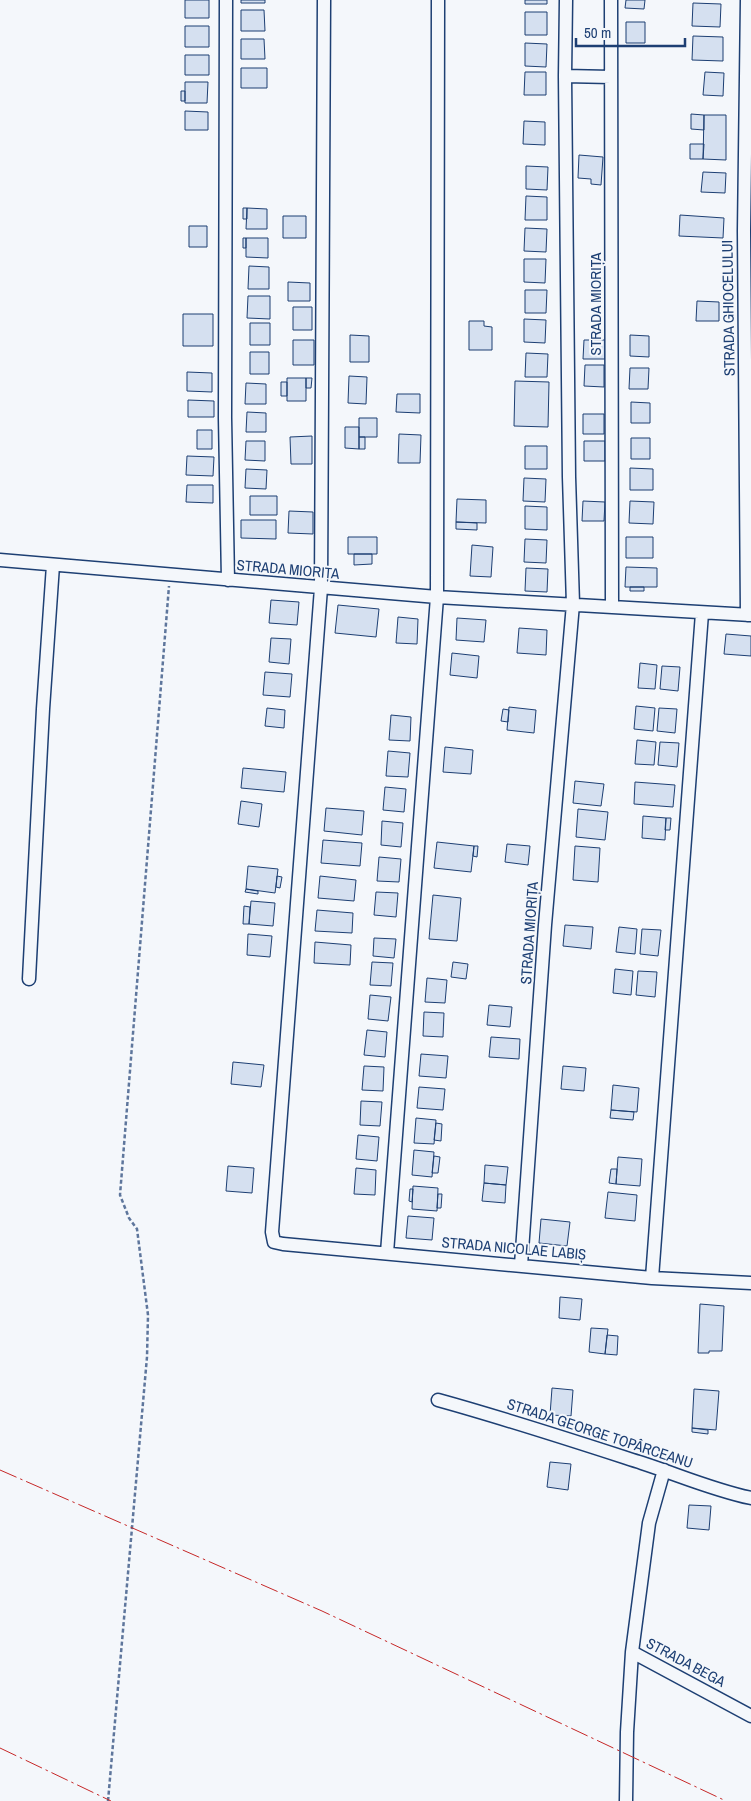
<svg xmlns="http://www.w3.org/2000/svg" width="751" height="1801" font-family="'Archivo Narrow',sans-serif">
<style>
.building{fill:#d5e0f0;stroke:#1d3f73}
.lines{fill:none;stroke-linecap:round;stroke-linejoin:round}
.street-casing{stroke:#1d3f73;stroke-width:15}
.path{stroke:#5e769c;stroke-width:2.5;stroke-dasharray:4 2.5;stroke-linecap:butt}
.street{stroke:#f4f7fb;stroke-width:12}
.power{stroke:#c62828;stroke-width:1;stroke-dasharray:18 4 2.5 4;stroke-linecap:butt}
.labels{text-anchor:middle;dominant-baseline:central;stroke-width:4;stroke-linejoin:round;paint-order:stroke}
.street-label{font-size:15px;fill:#1d3f73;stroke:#f4f7fb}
</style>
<rect width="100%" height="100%" fill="#f4f7fb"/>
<!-- building -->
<path class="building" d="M185,0h24v18h-24z
M241,0h24v3h-24z
M525,0h22v4h-22z
M626,0h19l-1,9 -19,-1z
M693,3l28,1 -1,23 -28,-1z
M241,10h23l1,21h-24z
M525,12h22v23h-22z
M626,22h19v21h-19z
M185,26h24v21h-24z
M693,36l30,1v24l-31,-1z
M241,39h23l1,20h-24z
M525,43l22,1 -1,23 -21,-1z
M185,55h24v20h-24z
M241,68h26v20h-26z
M525,72h21v23h-22z
M705,72l19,1 -1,23 -20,-1z
M185,82h23l-1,21h-22z
M181,91h4v10h-4z
M185,111l23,1v18h-23z
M691,114l13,1v15l-13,-1z
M704,115h22v45l-23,-1z
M524,121l21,1v23l-22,-1z
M690,144h14l-1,15h-13z
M579,155l24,2 -2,28 -10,-1v-5l-13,-1z
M526,166l22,1 -1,23 -21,-1z
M703,172l23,1 -1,20 -24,-1z
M526,196l21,1v23h-22z
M243,208h4v11h-4z
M247,208l20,1v20h-21z
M680,215l44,3 -1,20 -44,-2z
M283,216h23v22h-23z
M189,226h18v21h-18z
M525,228l22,1 -1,23 -22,-1z
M243,238h3v10h-3z
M246,238h22v20l-22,-1z
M524,259h22l-1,24 -21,-1z
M249,266l20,1v22h-21z
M288,282l22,1v18h-22z
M525,290h22l-1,23h-21z
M248,296h22v23l-23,-1z
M697,301l22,1v19h-23z
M293,307h19v23h-19z
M183,314h30v32h-30z
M524,319l22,1 -1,23 -21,-1z
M469,321h15v5l8,1v23h-23z
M250,323h20v22h-20z
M350,335l19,1v26h-19z
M630,335l19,1v21l-19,-1z
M293,340h21v25h-21z
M584,340h21v19h-22z
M250,352h19v22h-19z
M526,353l22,1 -1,23h-22z
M585,365h19v22l-20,-1z
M630,368h19l-1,21h-19z
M187,372l25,1v19l-25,-1z
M349,376l18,1 -1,27 -18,-1z
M287,378h19v23h-19z
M306,378h6l-1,10h-5z
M515,381l34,1 -1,45 -34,-1z
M281,382h6v14h-6z
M246,383l20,1v20h-21z
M397,394h23v19l-24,-1z
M188,400l26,1v16h-26z
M631,402l19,1v20h-19z
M247,412l19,1v19h-20z
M583,414h21v20h-21z
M359,418h18v19h-18z
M345,427h14v22l-14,-1z
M197,430h15v19h-15z
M399,434l22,1 -1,28h-22z
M312,436v28h-21l-1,-27z
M359,437h6v12h-6z
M631,438h19v21h-19z
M246,441h19v20l-20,-1z
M584,441h21v20h-21z
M525,446h22v23h-22z
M187,456l27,1 -1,19 -27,-1z
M630,468l23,1v21h-23z
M246,469l21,1 -1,19 -21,-1z
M524,478l22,1 -1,23 -22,-1z
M187,485h26v18l-27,-1z
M250,496h27v19h-27z
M457,499l29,1v23l-30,-1z
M583,501l22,1 -1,19h-22z
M630,501l24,1 -1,22 -24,-1z
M525,506l22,1v23l-22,-1z
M289,511l24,1v22l-25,-1z
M241,520h35v19l-35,-1z
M456,522l21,1v7l-21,-1z
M348,537h29v17h-29z
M626,537h27v21h-27z
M525,539l22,1 -1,23 -22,-1z
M472,545l21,2 -2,30 -21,-1z
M354,554h18v10l-18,1z
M626,567l31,1v19h-32z
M526,568l22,1 -1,23 -22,-1z
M630,587h14v4h-14z
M271,600l28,2 -2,23 -28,-2z
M338,605l41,4 -3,28 -41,-4z
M398,617l20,2 -1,25 -21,-1z
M457,618l29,2 -2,22 -28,-2z
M519,628l28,2 -1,25 -29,-2z
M726,634l25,2v20l-27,-2z
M271,638l20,1 -2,25 -20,-2z
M452,653l27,3 -2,22 -27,-3z
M640,663l17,2 -2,24 -17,-1z
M662,666l18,1 -2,24 -18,-2z
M265,672l27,2 -2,23 -27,-2z
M636,706l19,2 -2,23 -19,-2z
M509,707l27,3 -2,23 -27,-3z
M267,708l18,2 -1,18 -19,-2z
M659,708l18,1 -2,24 -18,-2z
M503,709l6,1 -1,12 -7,-1z
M391,715l20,2 -1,24 -21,-1z
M637,740l19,2 -2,23 -19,-1z
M660,742l19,1 -2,24 -19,-2z
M445,747l28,3 -2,24 -28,-2z
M388,751l22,2 -2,24 -22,-1z
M243,768l43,4 -2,20 -43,-4z
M575,781l29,3 -3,22 -28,-3z
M635,782l40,3 -2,22 -39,-3z
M385,787l21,2 -2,23 -21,-2z
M241,801l21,3 -3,23 -21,-3z
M326,808l38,3 -2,24 -38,-4z
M578,809l30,3 -3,28 -29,-3z
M643,816l23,2 -1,22 -23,-2z
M666,818h5l-1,12h-5z
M382,821l21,2 -2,24 -20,-2z
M323,840l39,3 -2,23 -39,-3z
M437,842l37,4 -3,26 -37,-4z
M507,844l23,2 -2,19 -23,-3z
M474,846h4l-1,11 -4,-1z
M575,846l25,2 -2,34 -25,-2z
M379,857l22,2 -2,23 -22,-1z
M248,866l30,3 -3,24 -29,-4z
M277,876l5,1 -2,11 -4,-1z
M320,876l36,4 -2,21 -36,-3z
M246,889l12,2v3l-13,-2z
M376,892l22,1 -2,24 -22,-2z
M433,895l28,3 -4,43 -28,-2z
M251,901l24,2 -2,23 -24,-2z
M244,906l6,1 -1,17h-6z
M317,910l36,3 -1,20 -37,-2z
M565,925l28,2 -2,22 -28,-3z
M619,927l18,2 -2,25 -19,-2z
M642,929l19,1 -3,26 -18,-2z
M248,934l24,2 -2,21 -23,-2z
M374,938l22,1 -2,19 -21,-2z
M315,942l36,3 -1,20 -36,-2z
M372,962l21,1 -2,23 -21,-1z
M453,962l15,2 -2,15 -15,-2z
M615,969l18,2 -2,24 -18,-2z
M638,971l19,1 -2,25 -19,-2z
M427,978l20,2 -2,23 -20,-1z
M370,995l21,2 -3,24 -20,-2z
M489,1005l23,2 -2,20 -23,-2z
M424,1012l20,1 -1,24 -20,-1z
M367,1030l20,2 -2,25 -21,-2z
M491,1037l29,2 -1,20 -30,-2z
M421,1054l27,2 -2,22 -27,-2z
M233,1062l31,3 -3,22 -30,-3z
M364,1066l20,1 -1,24 -21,-1z
M563,1066l23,2 -2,23 -23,-2z
M613,1085l26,3 -2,24 -26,-2z
M419,1087l26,2 -2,21 -26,-2z
M361,1101l21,1 -2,24 -20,-1z
M611,1110l23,2 -1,8 -23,-2z
M416,1118l20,2 -2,24 -20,-1z
M436,1123l6,1 -1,17 -7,-1z
M358,1135l21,2 -2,24 -21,-2z
M414,1150l20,2 -2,25 -20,-2z
M434,1156l6,1 -2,16h-6z
M618,1157l24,2 -2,27 -24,-2z
M485,1165l23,2 -2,18 -22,-2z
M228,1166l26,2 -2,25 -26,-2z
M356,1168l20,2 -1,25 -21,-1z
M611,1169h6l-1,15 -7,-1z
M484,1183l22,2 -1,18 -23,-2z
M413,1186l25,2 -1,23 -25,-2z
M410,1189h3l-1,13 -3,-1z
M608,1192l29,3 -2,26 -30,-3z
M438,1194h4l-1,14h-4z
M408,1216l26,2 -2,22 -26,-2z
M541,1219l29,3 -3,24 -28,-3z
M560,1297l22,2 -2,21 -21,-2z
M700,1304l24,2 -2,45h-13v2h-11z
M591,1328l17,1 -3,25 -16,-2z
M607,1335l11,1 -1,19 -12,-1z
M552,1388l21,2 -2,26 -21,-1z
M694,1389l25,2 -3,39 -24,-2z
M692,1428l16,2v4l-16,-2z
M550,1462l21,2 -3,26 -21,-3z
M689,1505l22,1 -2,24 -22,-2z"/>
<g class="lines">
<!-- street casing -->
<g class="street-casing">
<path id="street" d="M226,0l-1,418 3,162
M324,0l-3,588 -49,644 2,10 9,2 369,34 99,5
M611,0l1,607
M747,0l-3,231 3,384
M565,76l46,1
M0,560l437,37 314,18
M29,979l14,-270 10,-144
M387,1253l50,-656 1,-597
M521,1265l24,-340 28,-321 -4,-127 -4,-401 1,-76
M652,1278l50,-665
M438,1400c69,19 136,41 204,63 37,12 71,27 109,35
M632,1652l119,64
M626,1801l1,-69 5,-80 17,-129 15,-53"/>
</g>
<!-- path -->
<path class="path" d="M108,1801l39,-444 1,-42 -11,-86 -8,-11 -9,-23 49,-609"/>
<!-- street -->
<use href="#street" class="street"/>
<!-- power -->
<path class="power" d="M0,1470l322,141 404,190
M0,1748l111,53"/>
</g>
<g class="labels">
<!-- street labels -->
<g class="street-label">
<text transform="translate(595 304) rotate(-90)">STRADA MIORIȚA</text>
<text transform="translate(728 308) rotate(-91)">STRADA GHIOCELULUI</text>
<text transform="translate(288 569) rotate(5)">STRADA MIORIȚA</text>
<text transform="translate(529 933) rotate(-86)">STRADA MIORIȚA</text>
<text transform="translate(514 1248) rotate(5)">STRADA NICOLAE LABIȘ</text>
<text transform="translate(600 1433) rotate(18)">STRADA GEORGE TOPÂRCEANU</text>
<text transform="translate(686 1662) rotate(28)">STRADA BEGA</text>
</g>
</g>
<!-- scale -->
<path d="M576 38v8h109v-8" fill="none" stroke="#1d3f73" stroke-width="2.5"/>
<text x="584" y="38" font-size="15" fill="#1d3f73" stroke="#f4f7fb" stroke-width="4" paint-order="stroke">50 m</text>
</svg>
